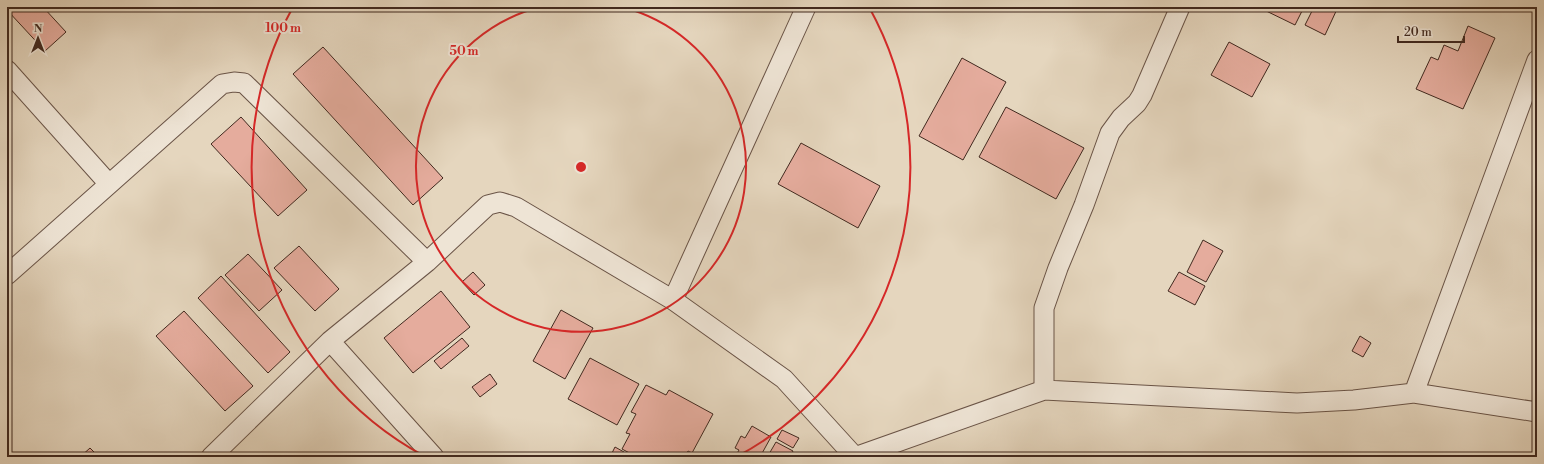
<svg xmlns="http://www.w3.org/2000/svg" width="1544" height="464" font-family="'Libre Bodoni',serif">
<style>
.building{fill:#e5ac9d;stroke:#41291f}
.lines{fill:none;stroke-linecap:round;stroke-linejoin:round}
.minor-casing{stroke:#6a5447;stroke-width:21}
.minor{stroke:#eee4d5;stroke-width:19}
.ring{fill:none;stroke:#d62828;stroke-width:2}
.centre{fill:#d62828;stroke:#eee4d5;stroke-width:2}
.ring-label{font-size:12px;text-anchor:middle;font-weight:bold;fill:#d62828;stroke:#eee4d5;stroke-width:4;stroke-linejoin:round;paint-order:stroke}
</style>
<rect width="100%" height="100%" fill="#e5d6be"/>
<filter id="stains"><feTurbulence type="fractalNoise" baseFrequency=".005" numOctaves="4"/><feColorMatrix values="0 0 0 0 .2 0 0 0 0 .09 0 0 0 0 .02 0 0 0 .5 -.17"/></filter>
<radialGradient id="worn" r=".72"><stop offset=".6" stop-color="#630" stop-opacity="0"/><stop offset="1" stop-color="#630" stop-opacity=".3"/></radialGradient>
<!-- building -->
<path class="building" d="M7,7h36l23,25 -21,19 -38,-41z
M1258,7h46l-9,18z
M1314,7h24l-13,28 -20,-10z
M1468,26l27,12 -32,71 -47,-20 15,-32 7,3 6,-15 14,6z
M1229,42l41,22 -18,33 -41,-22z
M323,47l120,131 -30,27 -120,-131z
M962,58l44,24 -43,78 -44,-24z
M1006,107l78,41 -28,51 -77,-42z
M241,117l66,73 -29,26 -67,-72z
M801,143l79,43 -22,42 -80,-44z
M1203,240l20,11 -17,31 -19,-10z
M299,246l40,43 -24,22 -41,-43z
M248,254l34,36 -23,21 -34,-36z
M473,272l12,13 -11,10 -12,-13z
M1179,272l26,14 -10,19 -27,-14z
M221,276l69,76 -22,21 -70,-75z
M441,291l29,36 -57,46 -29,-35z
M561,310l32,18 -28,51 -32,-18z
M184,311l69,75 -28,25 -69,-75z
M1360,336l11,7 -8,14 -11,-6z
M462,338l7,8 -28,23 -7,-8z
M590,358l49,26 -22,41 -49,-26z
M490,374l7,10 -17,13 -8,-10z
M646,385l20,10 3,-5 44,24 -21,39 -4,-2 -4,6h-47l-15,-8 8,-15 -4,-1 10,-19 -5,-2z
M752,426l19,11 -11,20h-25l4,-7 -4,-2 6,-12 4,2z
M782,430l17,8 -6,10 -16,-9z
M776,442l17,9 -3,6h-15l-6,-3z
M615,447l9,5 -3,5h-11z
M90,448l9,9h-19z"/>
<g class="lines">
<!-- minor casing -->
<g class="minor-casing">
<path id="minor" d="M7,70l102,114
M7,275l215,-191 12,-2 10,1 183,179
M673,300l133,-293
M330,341l104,116
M1044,390v-82l14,-40 26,-63 26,-72 11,-15 16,-15 5,-8 38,-88
M1414,393l123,-333
M211,457l119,-116 97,-79 61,-57 12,-3 16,5 157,93 111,79 71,78 189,-67 253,13 57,-3 60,-7 123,19"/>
</g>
<!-- minor -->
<use href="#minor" class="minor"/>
</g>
<!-- distance rings -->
<g class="ring">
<path d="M622 7A165 165 0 1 1 540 7"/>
<path d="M424 456A329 329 0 0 1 293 7M869 7A329 329 0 0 1 738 456"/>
</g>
<circle cx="581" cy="167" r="6" class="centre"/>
<g class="ring-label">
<text x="283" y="32">100 m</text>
<text x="464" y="55">50 m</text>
</g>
<!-- margin -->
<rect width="1544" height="464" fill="none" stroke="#e5d6be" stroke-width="24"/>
<rect x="8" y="8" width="1528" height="448" fill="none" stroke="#41291f" stroke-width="2"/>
<rect x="12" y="12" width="1520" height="440" fill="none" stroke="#41291f"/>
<!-- north arrow -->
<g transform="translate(38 38)" stroke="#eee4d5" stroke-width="3" paint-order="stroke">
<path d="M0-3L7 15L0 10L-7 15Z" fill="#41291f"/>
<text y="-6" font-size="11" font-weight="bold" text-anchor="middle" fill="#41291f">N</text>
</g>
<!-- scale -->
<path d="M1398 36v6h66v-6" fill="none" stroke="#41291f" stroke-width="2"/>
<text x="1404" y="36" font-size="12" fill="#41291f" stroke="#eee4d5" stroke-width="3" paint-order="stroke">20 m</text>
<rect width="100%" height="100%" filter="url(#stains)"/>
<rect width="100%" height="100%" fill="url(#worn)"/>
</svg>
